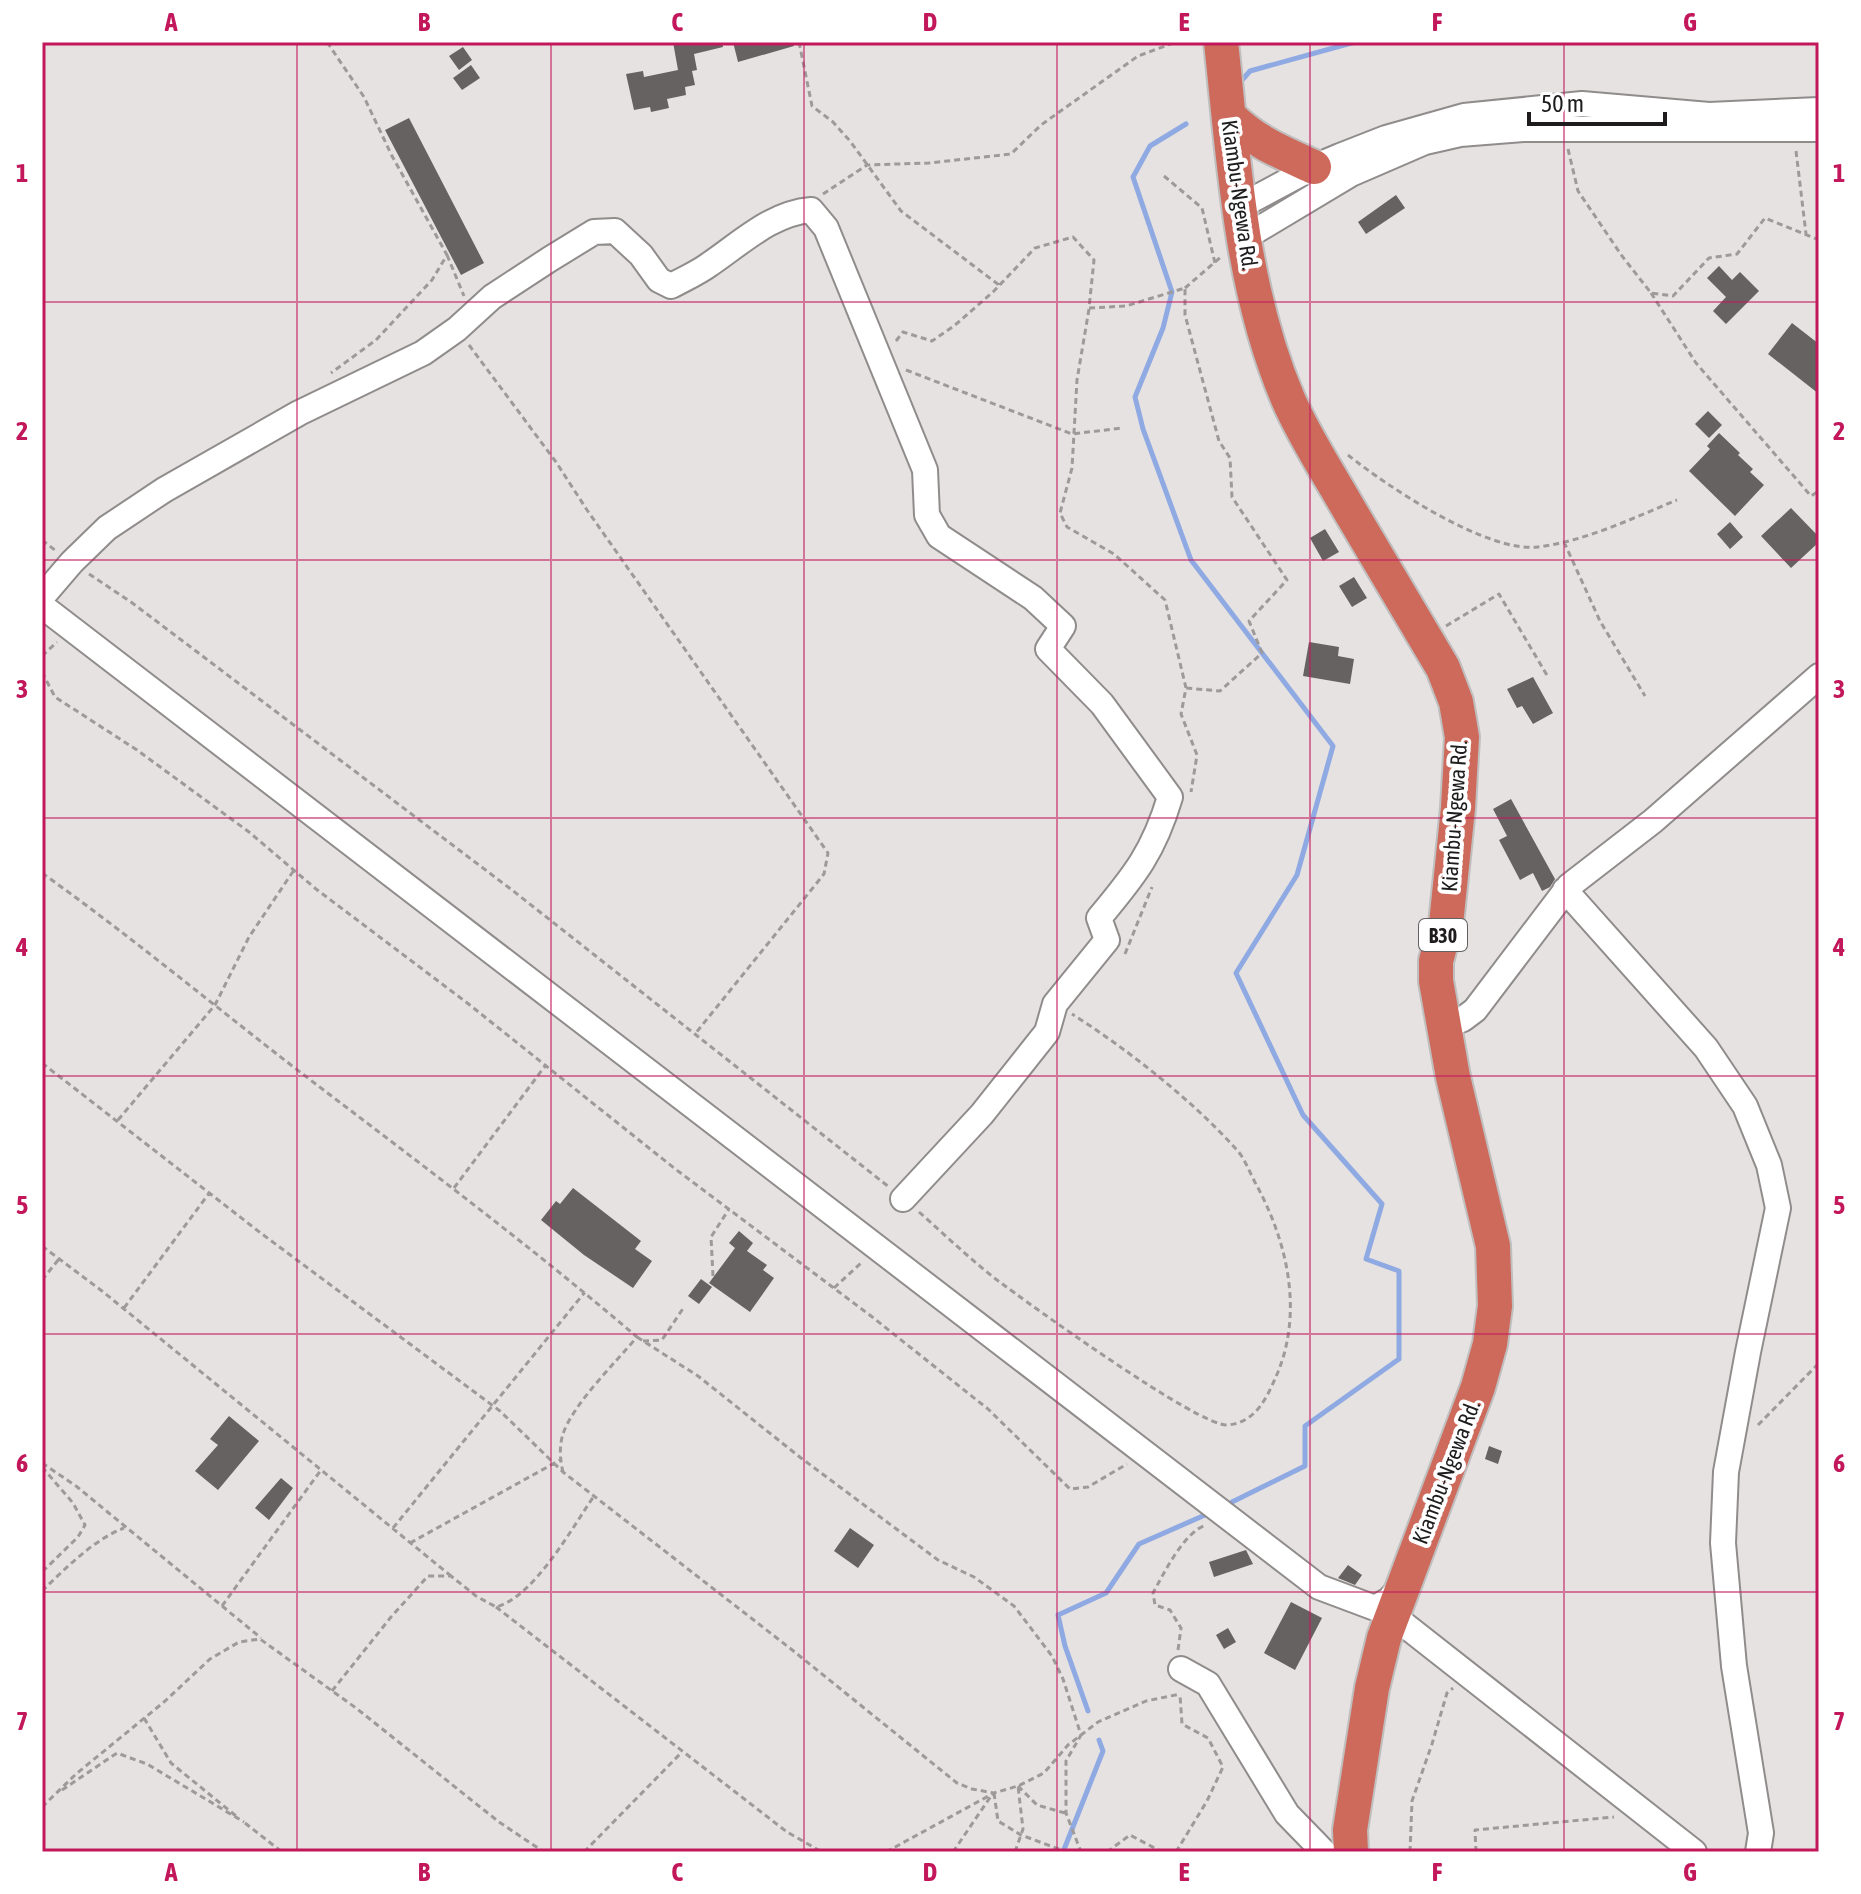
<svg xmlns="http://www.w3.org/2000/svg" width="1861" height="1894" font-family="'Asap Condensed',sans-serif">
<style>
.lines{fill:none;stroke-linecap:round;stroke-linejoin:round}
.stream{stroke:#8fa9e2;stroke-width:5}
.building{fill:#666262}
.minor-casing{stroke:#908c8c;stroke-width:28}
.highway-casing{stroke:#c0bfbf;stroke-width:38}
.path{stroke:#9e9a9a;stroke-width:3;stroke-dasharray:6 4;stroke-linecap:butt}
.minor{stroke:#fff;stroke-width:24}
.highway{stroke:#cd6a5b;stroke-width:34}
.grid{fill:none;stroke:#c2185b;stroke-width:2;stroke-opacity:0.55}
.labels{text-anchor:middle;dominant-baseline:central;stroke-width:8;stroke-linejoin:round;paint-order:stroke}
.shield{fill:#fff;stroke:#626060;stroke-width:2}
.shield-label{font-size:20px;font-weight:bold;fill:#1e1c1c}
.street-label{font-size:22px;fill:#1e1c1c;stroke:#fff}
.neatline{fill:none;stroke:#c2185b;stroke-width:3}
.grid-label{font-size:26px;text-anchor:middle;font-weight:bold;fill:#c2185b}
</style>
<rect width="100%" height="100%" fill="#e6e2e1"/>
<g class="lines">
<!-- stream -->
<path class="stream" d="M1243,79l7,-8 105,-29
M1186,124l-36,22 -17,31 39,115 -9,36 -28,69 8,32 48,131 142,186 -36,129 -61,98 67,142 79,89 -16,55 33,12v88l-94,67v40l-73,36
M1088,1711l-23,-65 -7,-31 48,-22 33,-49 66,-29
M1063,1852l40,-101 -4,-11"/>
</g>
<!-- building -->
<path class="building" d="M673,42h49l1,5 -29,7 3,16 -5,1 3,14 -10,2 1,8 -19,4 2,9 -18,4 -1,-5 -16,3 -8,-36 17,-3 1,6 34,-7z
M733,42h60l1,4 -56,16z
M463,47l9,13 -13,10 -10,-14z
M471,65l9,13 -18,12 -9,-12z
M409,118l75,145 -23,12 -76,-145z
M1396,195l9,13 -39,26 -8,-12z
M1719,266l13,14 8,-8 19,19 -33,33 -13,-13 13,-14 -19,-19z
M1792,323l27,21v50l-51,-40z
M1708,411l14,14 -13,13 -14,-14z
M1719,433l21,20 -2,2 15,14 -3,3 14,13 -29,31 -46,-45 21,-22 -3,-3z
M1791,508l28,29v5l-28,26 -30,-32z
M1730,522l13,15 -13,12 -13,-15z
M1325,529l14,23 -16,9 -13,-23z
M1354,577l13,21 -15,9 -13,-21z
M1309,642l30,5 -1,9 16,3 -4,25 -47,-8z
M1533,677l20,36 -20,11 -11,-18 -5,2 -10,-19z
M1511,799l44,80 -5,8 -8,4 -9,-18 -13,7 -21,-40 8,-4 -14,-27z
M573,1188l68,53 -6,8 17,12 -19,27 -49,-33 -43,-35 15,-19 4,3z
M739,1231l14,12 -6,8 20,14 -4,5 11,8 -24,34 -41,-29 26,-35 -6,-5z
M701,1279l11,8 -13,17 -11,-8z
M229,1416l30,25 -41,49 -23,-19 23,-26 -8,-6z
M1489,1446l13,5 -4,13 -13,-5z
M281,1478l12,10 -24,32 -14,-12z
M850,1528l24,17 -16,23 -24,-17z
M1246,1550l7,14 -39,13 -5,-15z
M1348,1565l14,10 -7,10 -17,-7z
M1291,1602l31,16 -27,52 -31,-17z
M1228,1628l8,14 -12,7 -8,-14z"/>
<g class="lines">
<!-- minor casing -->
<g class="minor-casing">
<path id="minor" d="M1237,208l77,-41 26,-11 46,-18 78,-22 118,-12 127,11 110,-5
M1244,238l107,-64 74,-32 35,-8 63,-5h296
M42,597l30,-35 35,-34 57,-38 135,-77 124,-60 34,-24 35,-32 58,-38 44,-27 21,-1 26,24 18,25 12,6c13,-7 27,-13 39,-22 31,-21 62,-51 101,-54l15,18 99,242 2,45 12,21 94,62 30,28 -15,23 54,55 68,93c-16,54 -35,78 -71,121l8,22 -52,64 -8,28 -65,82 -79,85
M42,606l1277,981 56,21 14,-8 12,-14
M1565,890l141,158 39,58 24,59 9,43 -30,144 -22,120 -3,71 11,123 27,167 -3,19
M1443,1027l20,-8 12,-9 94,-124 84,-65 166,-145
M1392,1615l302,237
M1181,1669l27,15 79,130 37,38"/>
</g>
<!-- highway casing -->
<g class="highway-casing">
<path id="highway" d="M1221,42c13,120 19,244 67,357 16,37 39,72 59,107 32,54 64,108 96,162l13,34 6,35 -4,71 -12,116 -10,37v20l17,96 40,169 2,60 -5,38 -12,43 -94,251 -12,50 -22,142 1,22
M1229,116c26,26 52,36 85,51"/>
</g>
<!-- path -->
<path class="path" d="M327,42l37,55 28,59 55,99 -15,25 -56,60 -45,33
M799,42l13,64 21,16 17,19 51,70 98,74
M1568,149l10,42 44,65 29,37 22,3 36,-38 28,-4 28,-36 54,22
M1796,151l10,83
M1164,176l38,32 13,55
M823,194l44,-29 62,-2 82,-9 30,-29 97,-69 38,-14
M447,255l17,41
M1185,288l37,-32
M1651,293l45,70 115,133 8,-5
M1089,309l-12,71 -5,88 -12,45 7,14 47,27 51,46 21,88 -5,26 16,41 -6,37
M896,341l7,-9 29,9 22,-15 39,-34 42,-44 38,-11 21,23 -5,48 37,-2 59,-18v27l34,126 11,17 2,39 55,83 -38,41 13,32 -42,38 -34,-3
M469,345l87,117 31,48 241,343 -4,21 -129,160
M906,370l166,64 50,-6
M1348,455c40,32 139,98 190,92 48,-6 95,-29 139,-47
M42,540l14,11
M1564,542l36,79 45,75
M89,574l42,28 381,288 377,297
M1446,626l53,-32 49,83
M42,656l15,-14
M42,672l13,25 82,53 112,82 67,57 150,113 208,166 197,148 117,93 82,80 18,-2 39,-23
M42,873c94,67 183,142 275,212 108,82 217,164 320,252 -21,25 -64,67 -74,97 -4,12 -3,26 0,38
M1125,954l27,-67
M42,1063l220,171 238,177 63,61 228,177 166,134 15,6 22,4 24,-7 26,-13 24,-28 30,-23 48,-21 34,-7
M118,1120l97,-115 34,-68 45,-67
M454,1188l91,-122
M919,1212c26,23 51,47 78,68 32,24 201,146 230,145 30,-2 41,-30 51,-53 25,-62 9,-130 -21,-186 -7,-12 -12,-28 -21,-37 -44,-49 -109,-100 -164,-135
M42,1246l60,45 349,285
M713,1276l-2,-39 18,-28
M42,1280l17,-21
M834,1288l27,-25
M124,1308l86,-116
M637,1337l61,39 103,82 137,102 36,17 40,29 38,50 11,23 18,56 -15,26v52l15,39
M643,1341l19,-1 22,-33
M1758,1425l61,-62
M42,1463l34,23 185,152
M42,1467l31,36 12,22 -7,12 -36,35
M393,1528l192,-236
M410,1543l150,-83
M42,1591c24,-23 51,-51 82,-63
M222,1606l99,-136
M496,1607l291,225 35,20
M1178,1650l3,-22 -11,-18 -15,-5 -2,-12c11,-20 31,-61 53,-68
M332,1691l59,-74 37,-41h23l25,20 20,11c38,-10 76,-79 98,-111
M144,1718l27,45 65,53
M1018,1786l19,19 28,8
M62,1790l55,-37 30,11 97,58
M994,1793l4,28 23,14 43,16 20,1
M42,1807l34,-33 88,-72 46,-43 29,-17 21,-3 96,69 143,114 45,30
M245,1823l37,29
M584,1852l98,-100
M886,1852l108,-59
M953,1852l38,-56
M1015,1852l8,-23 -5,-43
M1107,1852l23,-17 32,17
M1176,1852l31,-51 16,-34 -15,-29 -26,-14 -2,-29
M1410,1852l2,-51 20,-57 15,-51 6,-5
M1476,1852l-1,-22 139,-13"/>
<!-- minor -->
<use href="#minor" class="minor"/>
<!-- highway -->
<use href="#highway" class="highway"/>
</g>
<!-- grid -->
<path class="grid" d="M297,42v1810M551,42v1810M804,42v1810M1057,42v1810M1310,42v1810M1564,42v1810M42,302h1777M42,560h1777M42,818h1777M42,1076h1777M42,1334h1777M42,1592h1777"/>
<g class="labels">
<!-- shield labels -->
<rect class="shield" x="1419" y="919" width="48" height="32" rx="6"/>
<g class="shield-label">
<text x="1443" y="935">B30</text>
</g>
<!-- street labels -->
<g class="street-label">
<text transform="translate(1240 195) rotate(82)">Kiambu-Ngewa Rd.</text>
<text transform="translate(1454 816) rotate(-86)">Kiambu-Ngewa Rd.</text>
<text transform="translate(1446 1472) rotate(-69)">Kiambu-Ngewa Rd.</text>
</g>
</g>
<!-- border -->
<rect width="1861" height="1894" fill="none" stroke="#ffffff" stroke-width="88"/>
<!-- scale -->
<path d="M1529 112v12h136v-12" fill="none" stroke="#1e1c1c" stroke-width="4"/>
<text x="1541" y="112" font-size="24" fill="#1e1c1c" stroke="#ffffff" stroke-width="6" paint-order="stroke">50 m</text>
<rect x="44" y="44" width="1773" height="1806" class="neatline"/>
<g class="grid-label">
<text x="171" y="31">A</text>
<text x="424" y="31">B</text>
<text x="677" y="31">C</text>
<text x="930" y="31">D</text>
<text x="1184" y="31">E</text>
<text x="1437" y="31">F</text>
<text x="1690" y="31">G</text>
<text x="22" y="182">1</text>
<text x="1839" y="182">1</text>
<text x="22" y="440">2</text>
<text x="1839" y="440">2</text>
<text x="22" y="698">3</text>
<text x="1839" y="698">3</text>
<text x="22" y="956">4</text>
<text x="1839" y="956">4</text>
<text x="22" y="1214">5</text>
<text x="1839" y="1214">5</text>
<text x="22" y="1472">6</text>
<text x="1839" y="1472">6</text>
<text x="22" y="1730">7</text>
<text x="1839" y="1730">7</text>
<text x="171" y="1881">A</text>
<text x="424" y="1881">B</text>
<text x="677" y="1881">C</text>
<text x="930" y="1881">D</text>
<text x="1184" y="1881">E</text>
<text x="1437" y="1881">F</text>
<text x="1690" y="1881">G</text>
</g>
</svg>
